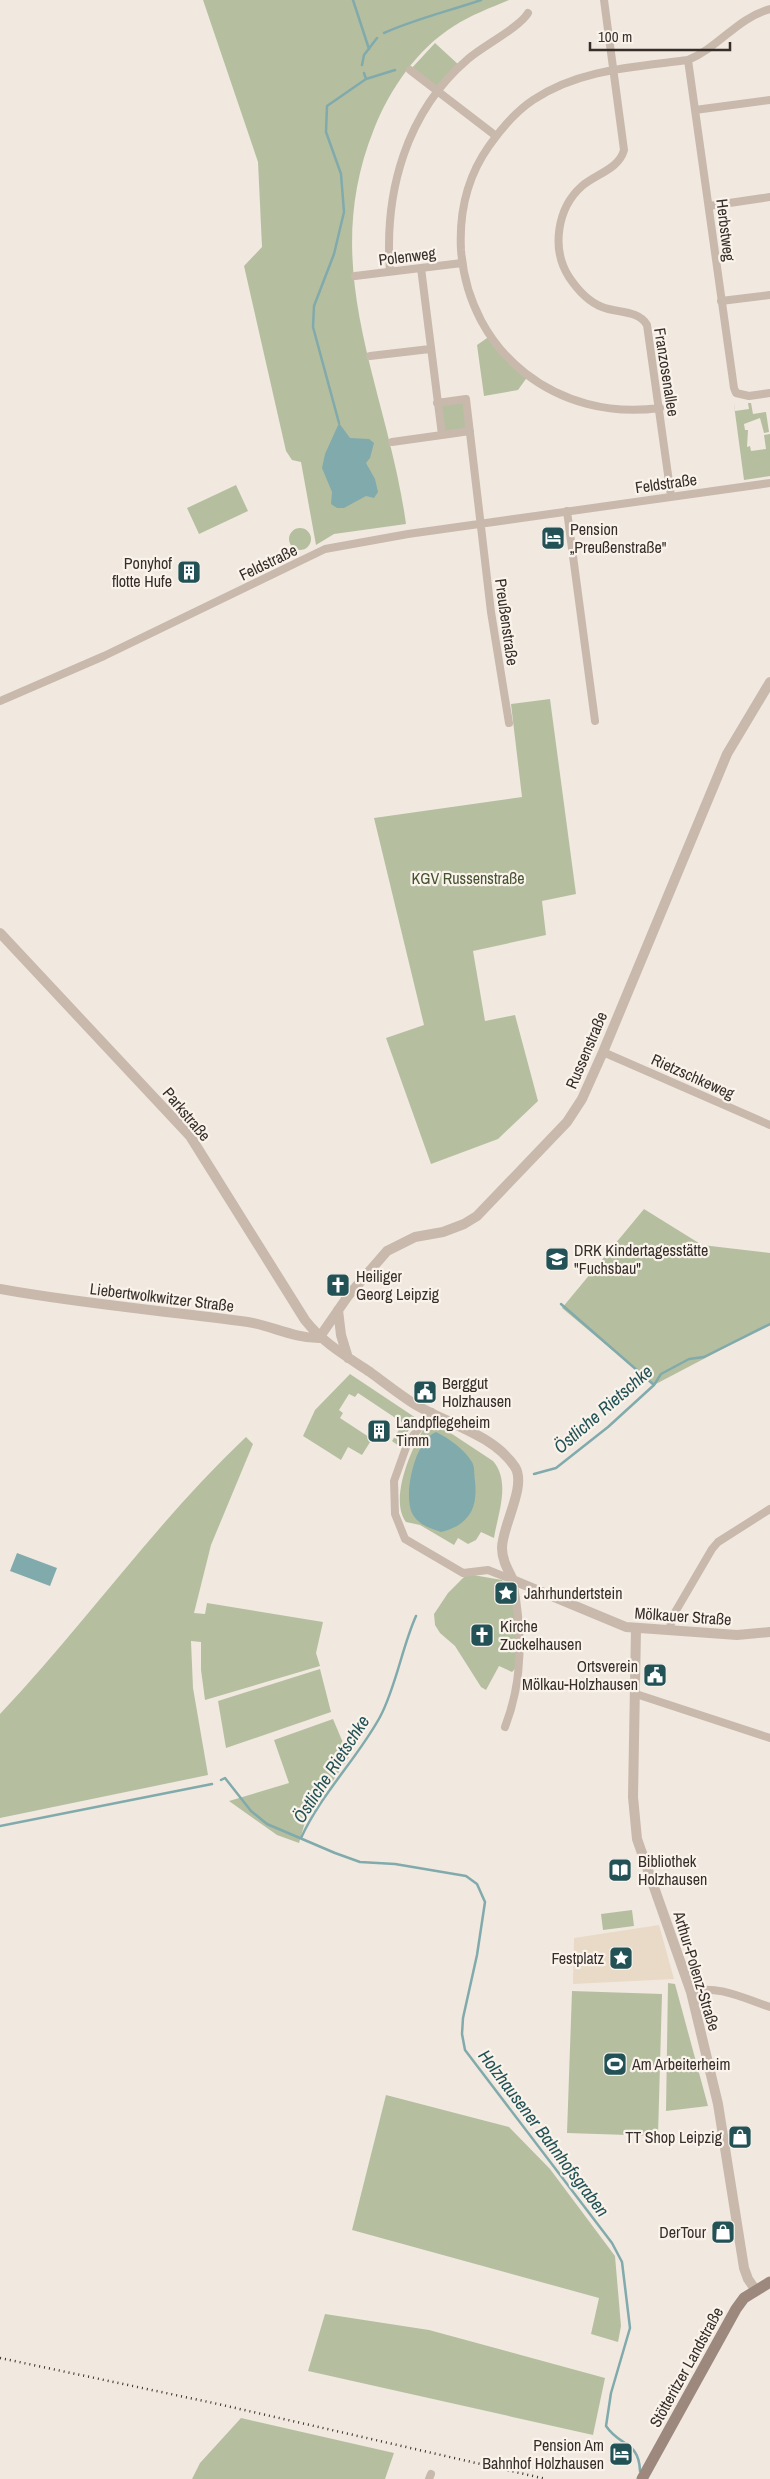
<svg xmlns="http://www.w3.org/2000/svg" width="770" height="2479" font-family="'Archivo Narrow',sans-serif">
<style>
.green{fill:#b5bfa0}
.plaza{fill:#e8dac7}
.water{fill:#80aaac}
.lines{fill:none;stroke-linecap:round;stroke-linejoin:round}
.stream{stroke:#80aaac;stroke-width:2.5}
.minor{stroke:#c8b9ac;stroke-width:8}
.tertiary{stroke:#c8b9ac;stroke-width:10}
.secondary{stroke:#9c887d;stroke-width:11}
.rail{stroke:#372e2a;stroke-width:2.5;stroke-dasharray:1 4;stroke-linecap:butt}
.labels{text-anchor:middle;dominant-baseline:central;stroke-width:4.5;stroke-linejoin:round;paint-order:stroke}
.street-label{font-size:16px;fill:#372e2a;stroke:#f9f3eb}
.poi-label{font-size:16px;fill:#372e2a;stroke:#f9f3eb;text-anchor:start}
.park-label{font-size:16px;fill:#465330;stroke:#f9f3eb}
.water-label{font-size:18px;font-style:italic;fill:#225256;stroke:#f9f3eb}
</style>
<rect width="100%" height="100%" fill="#f1e9df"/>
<!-- green -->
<path class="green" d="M203,0h306c-19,8 -38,15 -55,26 -37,23 -64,63 -80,103 -57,142 13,256 32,395l-72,10 -18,11 -15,-83 -9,-2 -6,-9 -42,-185 18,-19 -4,-85z
M435,43l25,23 -23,25 -27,-21z
M490,336l38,40 -10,14 -34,6 -7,-51z
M466,399l4,32 -28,4 -5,-32z
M748,403h3l2,11 13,-2 3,20 -5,1 -4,-15 -16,6 1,6h3l-1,17 3,-1 1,5 15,-2 -2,-14 6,-1v42l-26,4 -10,-75v-1l1,7 14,-2z
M236,485l12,26 -49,23 -12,-26z
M289 539a11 11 0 1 1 22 0a11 11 0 1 1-22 0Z
M550,699l26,195 -34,7 4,34 -73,16 12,70 30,-6 23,86 -40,38 -67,25 -45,-126 38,-13 -50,-207 148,-21 -11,-93z
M644,1209l58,36 68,8v71l-116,61 -92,-77z
M350,1374l66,44 -17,28 -7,-5 11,-18 -45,-30 -3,4 -6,-3 -10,16 4,3 -3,5 32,21 -10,16 -14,-8 -7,13 -38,-24 12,-26z
M437,1424l56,37c18,21 5,52 1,77l-13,-6 -5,8 -8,4 -10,-6 -4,7 -34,-20 -14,-3c-17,-22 5,-74 19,-95z
M246,1437l7,7 -42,101 -17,68 11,1 2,-11 116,19 -7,31 4,13 -115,34 -4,-30v-28l-10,-1 2,47 15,87 -208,43v-104c85,-90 156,-192 246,-277z
M473,1575l29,5 11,14 4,30 -1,44 -4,4 -13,-6 -13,24 -5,-3 -26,-41 -15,-13 -5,-8 -1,-11 14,-21 17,-17z
M320,1669l11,43 -105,36 -8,-47z
M333,1719l16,38 -44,65 -6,21 -22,-8 -48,-34 60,-18 -15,-43z
M632,1910l2,16 -31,4 -2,-16z
M668,1983l7,1 33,122 -42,5z
M572,1991l90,3 -4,142 -91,-3z
M386,2095l123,32 41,42 65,87 6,70 -3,16 -27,-8 8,-36 -247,-68z
M325,2314l104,16 176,48 -12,57 -285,-64z
M241,2418l153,35 -9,26h-193l8,-16z"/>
<!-- plaza -->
<path class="plaza" d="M659,1925l15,54 -101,5 1,-46z"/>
<!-- water -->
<path class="water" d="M339,423l11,15 19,1 5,4 -4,15 -4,5 9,16 3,13 -4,6 -8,-2 -22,12h-7l-6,-4 1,-12 -10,-24 3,-14z
M436,1432c14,7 28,17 36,30 3,5 2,13 3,19 3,28 -6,44 -34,51 -11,-4 -23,-7 -29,-19 -9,-19 3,-73 24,-81z
M17,1553l40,15 -7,18 -40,-15z"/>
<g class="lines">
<!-- stream -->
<path class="stream" d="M353,0l16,49
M384,33c31,-14 65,-22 97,-33
M362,65l2,-10 13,-17
M364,73l2,6
M339,423l-26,-96 1,-21 20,-52 10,-42 -3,-38 -15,-42 1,-26 39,-27 29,-9
M561,1304l93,81
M534,1474l22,-6 52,-41 46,-42 7,-11 28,-15 15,-2 66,-33
M221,1780l4,-2 26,33 16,13 68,29 25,9 35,2 71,12 11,8 8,18 -8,53 -14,63 -1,16 3,16 147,193 10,19 8,66 -19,65 -5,33c14,21 33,15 34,45
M0,1826l212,-42
M301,1838c20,-44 56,-79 79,-121 16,-30 22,-70 36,-101"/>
<!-- minor -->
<path class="minor" d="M604,0l20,150c-5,19 -28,24 -42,36 -25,22 -31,63 -13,91 8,12 20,25 33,30 14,6 37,3 45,18l24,171
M688,60l46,328 2,5 13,3 21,-3
M410,70l86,66
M695,110l75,-10
M709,206l61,-9
M421,268l21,167 28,-4
M390,271c-6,-79 16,-159 78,-212 15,-13 52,-32 60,-46
M355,276l107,-13
M721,301l49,-6
M370,356l60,-7
M437,403l29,-4 25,213 18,111
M660,408c-102,14 -191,-54 -199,-158 -2,-38 6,-73 28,-104 12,-17 26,-34 44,-46 46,-31 102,-33 155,-40 30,-12 49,-42 82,-51
M392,442l50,-7
M567,511l28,210
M0,701l104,-45 221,-107 83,-15 362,-51
M603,1052l167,73
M432,1412l-24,30 -14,39 1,33 10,25 58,34 25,-3 25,10c9,50 11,98 -8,147
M669,1630l5,-16 38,-65 6,-7 52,-33
M636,1694l134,44
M691,1992c26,-8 54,7 79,15
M429,2479l2,-5"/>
<!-- tertiary -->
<path class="tertiary" d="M0,933l190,203 115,184c18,23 41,36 65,52 15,11 30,23 46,33 32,19 78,30 99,62 12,19 -13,59 -13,81 0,12 6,22 11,32l113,47 111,8 33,-3
M0,1289c82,15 166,22 248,33 24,4 46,16 71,16
M338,1310l3,25 7,23
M319,1338l29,-42 39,-45 28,-14 28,-5 21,-8 13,-8 90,-94 15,-23 21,-47 124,-298 43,-72
M636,1629l-3,168 4,42 54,153 27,112 26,164 4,11 7,10"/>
<!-- secondary -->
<path class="secondary" d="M642,2479l94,-170 8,-11 26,-16"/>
<!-- rail -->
<path class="rail" d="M0,2358l218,46 328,75"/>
</g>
<!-- icons -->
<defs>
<g id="hotel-square" transform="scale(1.25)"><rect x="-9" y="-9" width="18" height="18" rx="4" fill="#225256" stroke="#f9f3eb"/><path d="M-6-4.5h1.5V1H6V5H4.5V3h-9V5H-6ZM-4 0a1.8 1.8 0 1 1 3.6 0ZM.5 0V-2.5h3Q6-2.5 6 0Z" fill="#fff"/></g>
<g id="building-square" transform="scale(1.25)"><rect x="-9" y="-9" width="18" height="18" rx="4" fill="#225256" stroke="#f9f3eb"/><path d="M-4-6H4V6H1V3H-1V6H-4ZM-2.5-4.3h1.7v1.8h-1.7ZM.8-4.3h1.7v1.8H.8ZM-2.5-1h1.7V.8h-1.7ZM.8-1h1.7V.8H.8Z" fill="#fff"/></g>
<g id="school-square" transform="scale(1.25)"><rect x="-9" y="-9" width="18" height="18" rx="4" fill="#225256" stroke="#f9f3eb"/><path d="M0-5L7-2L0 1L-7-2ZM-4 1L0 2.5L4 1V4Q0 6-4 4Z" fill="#fff"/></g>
<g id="church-square" transform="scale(1.25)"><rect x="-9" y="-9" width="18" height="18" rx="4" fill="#225256" stroke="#f9f3eb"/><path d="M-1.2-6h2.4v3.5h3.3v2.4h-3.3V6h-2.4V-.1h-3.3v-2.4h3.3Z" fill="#fff"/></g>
<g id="civic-square" transform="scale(1.25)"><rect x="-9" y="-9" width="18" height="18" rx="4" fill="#225256" stroke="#f9f3eb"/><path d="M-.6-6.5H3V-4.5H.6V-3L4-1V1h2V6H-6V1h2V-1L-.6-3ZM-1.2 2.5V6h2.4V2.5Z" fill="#fff"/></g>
<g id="sight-square" transform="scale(1.25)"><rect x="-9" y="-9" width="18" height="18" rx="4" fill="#225256" stroke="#f9f3eb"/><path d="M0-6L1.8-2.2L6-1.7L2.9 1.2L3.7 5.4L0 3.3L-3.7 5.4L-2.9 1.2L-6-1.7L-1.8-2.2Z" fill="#fff"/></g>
<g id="library-square" transform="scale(1.25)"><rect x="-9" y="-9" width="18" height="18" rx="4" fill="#225256" stroke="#f9f3eb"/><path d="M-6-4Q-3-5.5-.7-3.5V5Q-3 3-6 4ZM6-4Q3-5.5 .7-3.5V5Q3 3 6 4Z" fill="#fff"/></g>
<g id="stadium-square" transform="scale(1.25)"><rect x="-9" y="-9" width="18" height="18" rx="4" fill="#225256" stroke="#f9f3eb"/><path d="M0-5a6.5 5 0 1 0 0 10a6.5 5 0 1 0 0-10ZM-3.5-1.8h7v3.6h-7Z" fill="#fff"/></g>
<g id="shop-square" transform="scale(1.25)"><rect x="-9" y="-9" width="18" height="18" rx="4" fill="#225256" stroke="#f9f3eb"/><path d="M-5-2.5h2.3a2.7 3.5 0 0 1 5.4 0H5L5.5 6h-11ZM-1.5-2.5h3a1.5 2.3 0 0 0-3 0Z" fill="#fff"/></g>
</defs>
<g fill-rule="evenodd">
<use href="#hotel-square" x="553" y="538"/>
<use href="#building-square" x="189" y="572"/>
<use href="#school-square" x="557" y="1259"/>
<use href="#church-square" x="338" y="1285"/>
<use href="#civic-square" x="425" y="1392"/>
<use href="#building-square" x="379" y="1431"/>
<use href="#sight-square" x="506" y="1593"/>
<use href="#church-square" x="482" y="1635"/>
<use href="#civic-square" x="655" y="1675"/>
<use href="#library-square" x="620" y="1870"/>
<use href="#sight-square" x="621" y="1958"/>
<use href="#stadium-square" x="615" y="2064"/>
<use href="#shop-square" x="740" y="2137"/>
<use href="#shop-square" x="723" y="2232"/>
<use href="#hotel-square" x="621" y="2454"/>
</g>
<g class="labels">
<!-- street labels -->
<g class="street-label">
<text transform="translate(726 230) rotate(83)">Herbstweg</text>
<text transform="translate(407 256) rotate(-7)">Polenweg</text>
<text transform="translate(667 372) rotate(81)">Franzosenallee</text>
<text transform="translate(666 483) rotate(-8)">Feldstraße</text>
<text transform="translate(268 562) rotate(-26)">Feldstraße</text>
<text transform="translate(507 622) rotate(82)">Preußenstraße</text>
<text transform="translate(586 1050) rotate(-67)">Russenstraße</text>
<text transform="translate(693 1076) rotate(24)">Rietzschkeweg</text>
<text transform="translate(187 1114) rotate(50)">Parkstraße</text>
<text transform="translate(162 1297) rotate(7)">Liebertwolkwitzer Straße</text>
<text transform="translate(683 1616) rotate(4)">Mölkauer Straße</text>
<text transform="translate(697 1971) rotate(73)">Arthur-Polenz-Straße</text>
<text transform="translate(686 2367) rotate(-61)">Stötteritzer Landstraße</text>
</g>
<!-- poi labels -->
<g class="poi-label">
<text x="570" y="529">Pension<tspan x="570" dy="18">„Preußenstraße"</tspan></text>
<text x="172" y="563" text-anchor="end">Ponyhof<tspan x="172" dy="18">flotte Hufe</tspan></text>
<text x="574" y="1250">DRK Kindertagesstätte<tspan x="574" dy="18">"Fuchsbau"</tspan></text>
<text x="356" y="1276">Heiliger<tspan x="356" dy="18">Georg Leipzig</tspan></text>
<text x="442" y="1383">Berggut<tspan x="442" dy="18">Holzhausen</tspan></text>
<text x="396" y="1422">Landpflegeheim<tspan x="396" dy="18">Timm</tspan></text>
<text x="524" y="1593">Jahrhundertstein</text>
<text x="500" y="1626">Kirche<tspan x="500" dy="18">Zuckelhausen</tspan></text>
<text x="638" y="1666" text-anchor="end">Ortsverein<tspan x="638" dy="18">Mölkau-Holzhausen</tspan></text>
<text x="638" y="1861">Bibliothek<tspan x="638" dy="18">Holzhausen</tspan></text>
<text x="604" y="1958" text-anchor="end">Festplatz</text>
<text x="632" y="2064">Am Arbeiterheim</text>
<text x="722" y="2137" text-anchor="end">TT Shop Leipzig</text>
<text x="706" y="2232" text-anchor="end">DerTour</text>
<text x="604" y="2445" text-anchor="end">Pension Am<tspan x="604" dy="18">Bahnhof Holzhausen</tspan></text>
</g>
<!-- park labels -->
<g class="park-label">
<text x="468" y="878">KGV Russenstraße</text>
</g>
<!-- water labels -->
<g class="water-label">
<text transform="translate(603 1409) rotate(-41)">Östliche Rietschke</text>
<text transform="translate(331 1769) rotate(-57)">Östliche Rietschke</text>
<text transform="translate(544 2133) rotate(53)">Holzhausener Bahnhofsgraben</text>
</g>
</g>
<!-- scale -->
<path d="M590 42v8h140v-8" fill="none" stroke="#372e2a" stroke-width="2.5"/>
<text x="598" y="42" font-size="15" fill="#372e2a" stroke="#f9f3eb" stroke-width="4" paint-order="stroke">100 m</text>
</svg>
